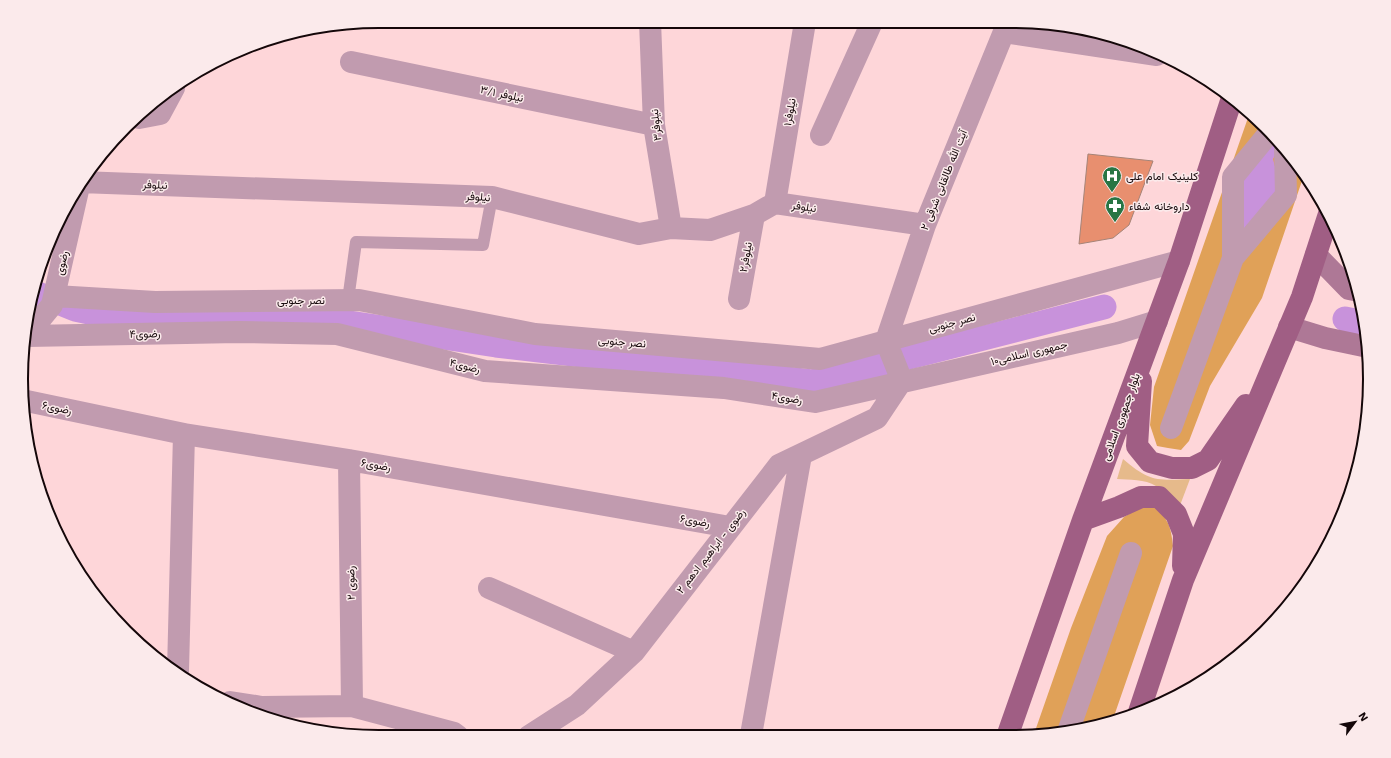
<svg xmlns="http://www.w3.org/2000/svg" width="1391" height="758" font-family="'Work Sans',Vazirmatn,sans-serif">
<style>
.green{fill:#e6ba8b}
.forest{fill:#e0a158}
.water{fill:#c892db}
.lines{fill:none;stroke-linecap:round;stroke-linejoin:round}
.canal{stroke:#c892db;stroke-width:25}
.building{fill:#e88f6f;stroke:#a58478}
.lane{stroke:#c19baf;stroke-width:12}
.street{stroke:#c19baf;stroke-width:22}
.secondary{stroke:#ae7896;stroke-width:22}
.primary{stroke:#a05e84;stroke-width:22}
.labels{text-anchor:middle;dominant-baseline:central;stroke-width:3;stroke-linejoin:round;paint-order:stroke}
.street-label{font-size:11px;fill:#140709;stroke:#fbeaeb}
.poi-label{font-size:11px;fill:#140709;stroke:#fbeaeb;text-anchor:start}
.rim{fill:none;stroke:#140709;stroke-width:2}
</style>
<rect width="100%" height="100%" fill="#fed6d9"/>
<!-- green -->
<path class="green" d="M1123,459c26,22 33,22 67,20l-11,29c-7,-7 -14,-16 -23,-22 -11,-7 -27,-6 -39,-7z"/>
<!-- forest -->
<path class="forest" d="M1250,112l46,49 8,14 -42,123 -52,88 -21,55 -8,9 -13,-2 -11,-2 -7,-21 4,-38z
M1140,507h17c12,15 14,20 16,39l-61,176 -53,12h-25l37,-106 36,-92 17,-19z"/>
<!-- water -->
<path class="water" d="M1272,136l9,9 -8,14 9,34 -45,52v-65z"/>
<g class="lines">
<!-- canal -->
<path class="canal" d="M33,292l42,17 61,13h207l153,23 316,37 292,-75
M1345,319l19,4"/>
</g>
<!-- building -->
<path class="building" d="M1088,154l65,7 -24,64 -16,13 -34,6z"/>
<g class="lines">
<!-- lane -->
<path class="lane" d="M348,300l8,-58 127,3 9,-48"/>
<!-- street -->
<path class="street" d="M650,21l4,104 17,103
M1004,32l153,23
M351,62l303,63
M139,118l21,-4 14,-26
M821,135l51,-113
M80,182l412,15 147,37 32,-6 39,2 44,-15 21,-12 150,22
M775,203l30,-181
M1233,258l53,-63 -1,-45
M55,296l100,6 204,-2 176,34 285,25 359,-98
M739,299l15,-84
M29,333l23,-28 27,-119
M28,336l210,-4 99,2 148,37 239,17 91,14 303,-69 39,-12
M886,341l39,-116 83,-203
M886,341l12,30 3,11
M22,400l162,34 165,26 381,67
M1171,428l62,-170v-81l36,-44
M349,460l3,246
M489,588l145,64
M178,671l6,-237
M230,702l32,5 90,-1 102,27 4,3
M1068,732l63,-179
M751,735l50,-280
M529,736l48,-31 57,-53 145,-187 98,-47 24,-36"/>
<!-- secondary -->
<path class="secondary" d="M1316,255l33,34 10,2
M1289,327l36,11 43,9"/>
<!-- primary -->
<path class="primary" d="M1141,381l-4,65 13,16 22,6h20l16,-8 38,-55
M1083,520l36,-13 22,-10h18l17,17 8,20 -1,32
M1139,712l44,-132 119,-283 27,-83
M1008,734l75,-214 96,-259 53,-163"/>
</g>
<!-- icons -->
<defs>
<g id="hospital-pin" transform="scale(1)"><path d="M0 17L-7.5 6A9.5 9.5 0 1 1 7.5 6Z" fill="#287544" stroke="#fbeaeb"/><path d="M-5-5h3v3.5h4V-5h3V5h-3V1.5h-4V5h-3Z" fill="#fff"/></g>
<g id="pharmacy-pin" transform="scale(1)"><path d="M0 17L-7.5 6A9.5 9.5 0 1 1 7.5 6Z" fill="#287544" stroke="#fbeaeb"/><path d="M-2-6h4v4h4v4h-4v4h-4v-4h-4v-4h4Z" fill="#fff"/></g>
</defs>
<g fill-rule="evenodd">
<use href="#hospital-pin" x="1112" y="176"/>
<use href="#pharmacy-pin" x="1115" y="206"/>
</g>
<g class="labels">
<!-- street labels -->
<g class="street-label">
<text transform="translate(502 94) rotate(12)">نیلوفر ۳/۱</text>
<text transform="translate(790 112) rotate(-80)">نیلوفر۱</text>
<text transform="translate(656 125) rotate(-96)">نیلوفر۳</text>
<text transform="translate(944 180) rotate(-68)">آیت الله طالقانی شرقی ۲</text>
<text transform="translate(155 185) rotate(2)">نیلوفر</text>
<text transform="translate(478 197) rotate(4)">نیلوفر</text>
<text transform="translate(804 207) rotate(8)">نیلوفر</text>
<text transform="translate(746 257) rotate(-80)">نیلوفر۲</text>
<text transform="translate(62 263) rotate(-77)">رضوی</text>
<text x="301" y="300">نصر جنوبی</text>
<text transform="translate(952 323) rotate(-15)">نصر جنوبی</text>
<text transform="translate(145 334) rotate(-1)">رضوی۴</text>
<text transform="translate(622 342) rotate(5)">نصر جنوبی</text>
<text transform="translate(1029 353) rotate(-13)">جمهوری اسلامی۱۰</text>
<text transform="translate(465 366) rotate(14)">رضوی۴</text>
<text transform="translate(787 398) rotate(9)">رضوی۴</text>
<text transform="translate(57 408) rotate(12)">رضوی۶</text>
<text transform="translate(1121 417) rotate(-70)">بلوار جمهوری اسلامی</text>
<text transform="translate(376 465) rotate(10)">رضوی۶</text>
<text transform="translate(695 521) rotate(10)">رضوی۶</text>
<text transform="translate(711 551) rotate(-52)">رضوی - ابراهیم ادهم ۲</text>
<text transform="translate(351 583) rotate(-91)">رضوی ۲</text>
</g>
<!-- poi labels -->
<g class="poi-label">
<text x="1126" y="176">کلینیک امام علی</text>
<text x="1129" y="206">داروخانه شفاء</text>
</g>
</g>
<!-- crop -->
<path d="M0 0H1391V758H0ZM379 28H1012A351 351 0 0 1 1363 379V379A351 351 0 0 1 1012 730H379A351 351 0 0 1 28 379V379A351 351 0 0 1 379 28Z" fill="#fbeaeb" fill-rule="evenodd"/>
<path class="rim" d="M379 28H1012A351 351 0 0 1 1363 379V379A351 351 0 0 1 1012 730H379A351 351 0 0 1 28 379V379A351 351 0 0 1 379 28Z"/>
<!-- north arrow -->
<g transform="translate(1355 722) rotate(58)" stroke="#fbeaeb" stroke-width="3" paint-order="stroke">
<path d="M0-3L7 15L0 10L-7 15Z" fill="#140709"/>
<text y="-6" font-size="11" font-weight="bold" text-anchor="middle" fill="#140709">N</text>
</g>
</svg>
